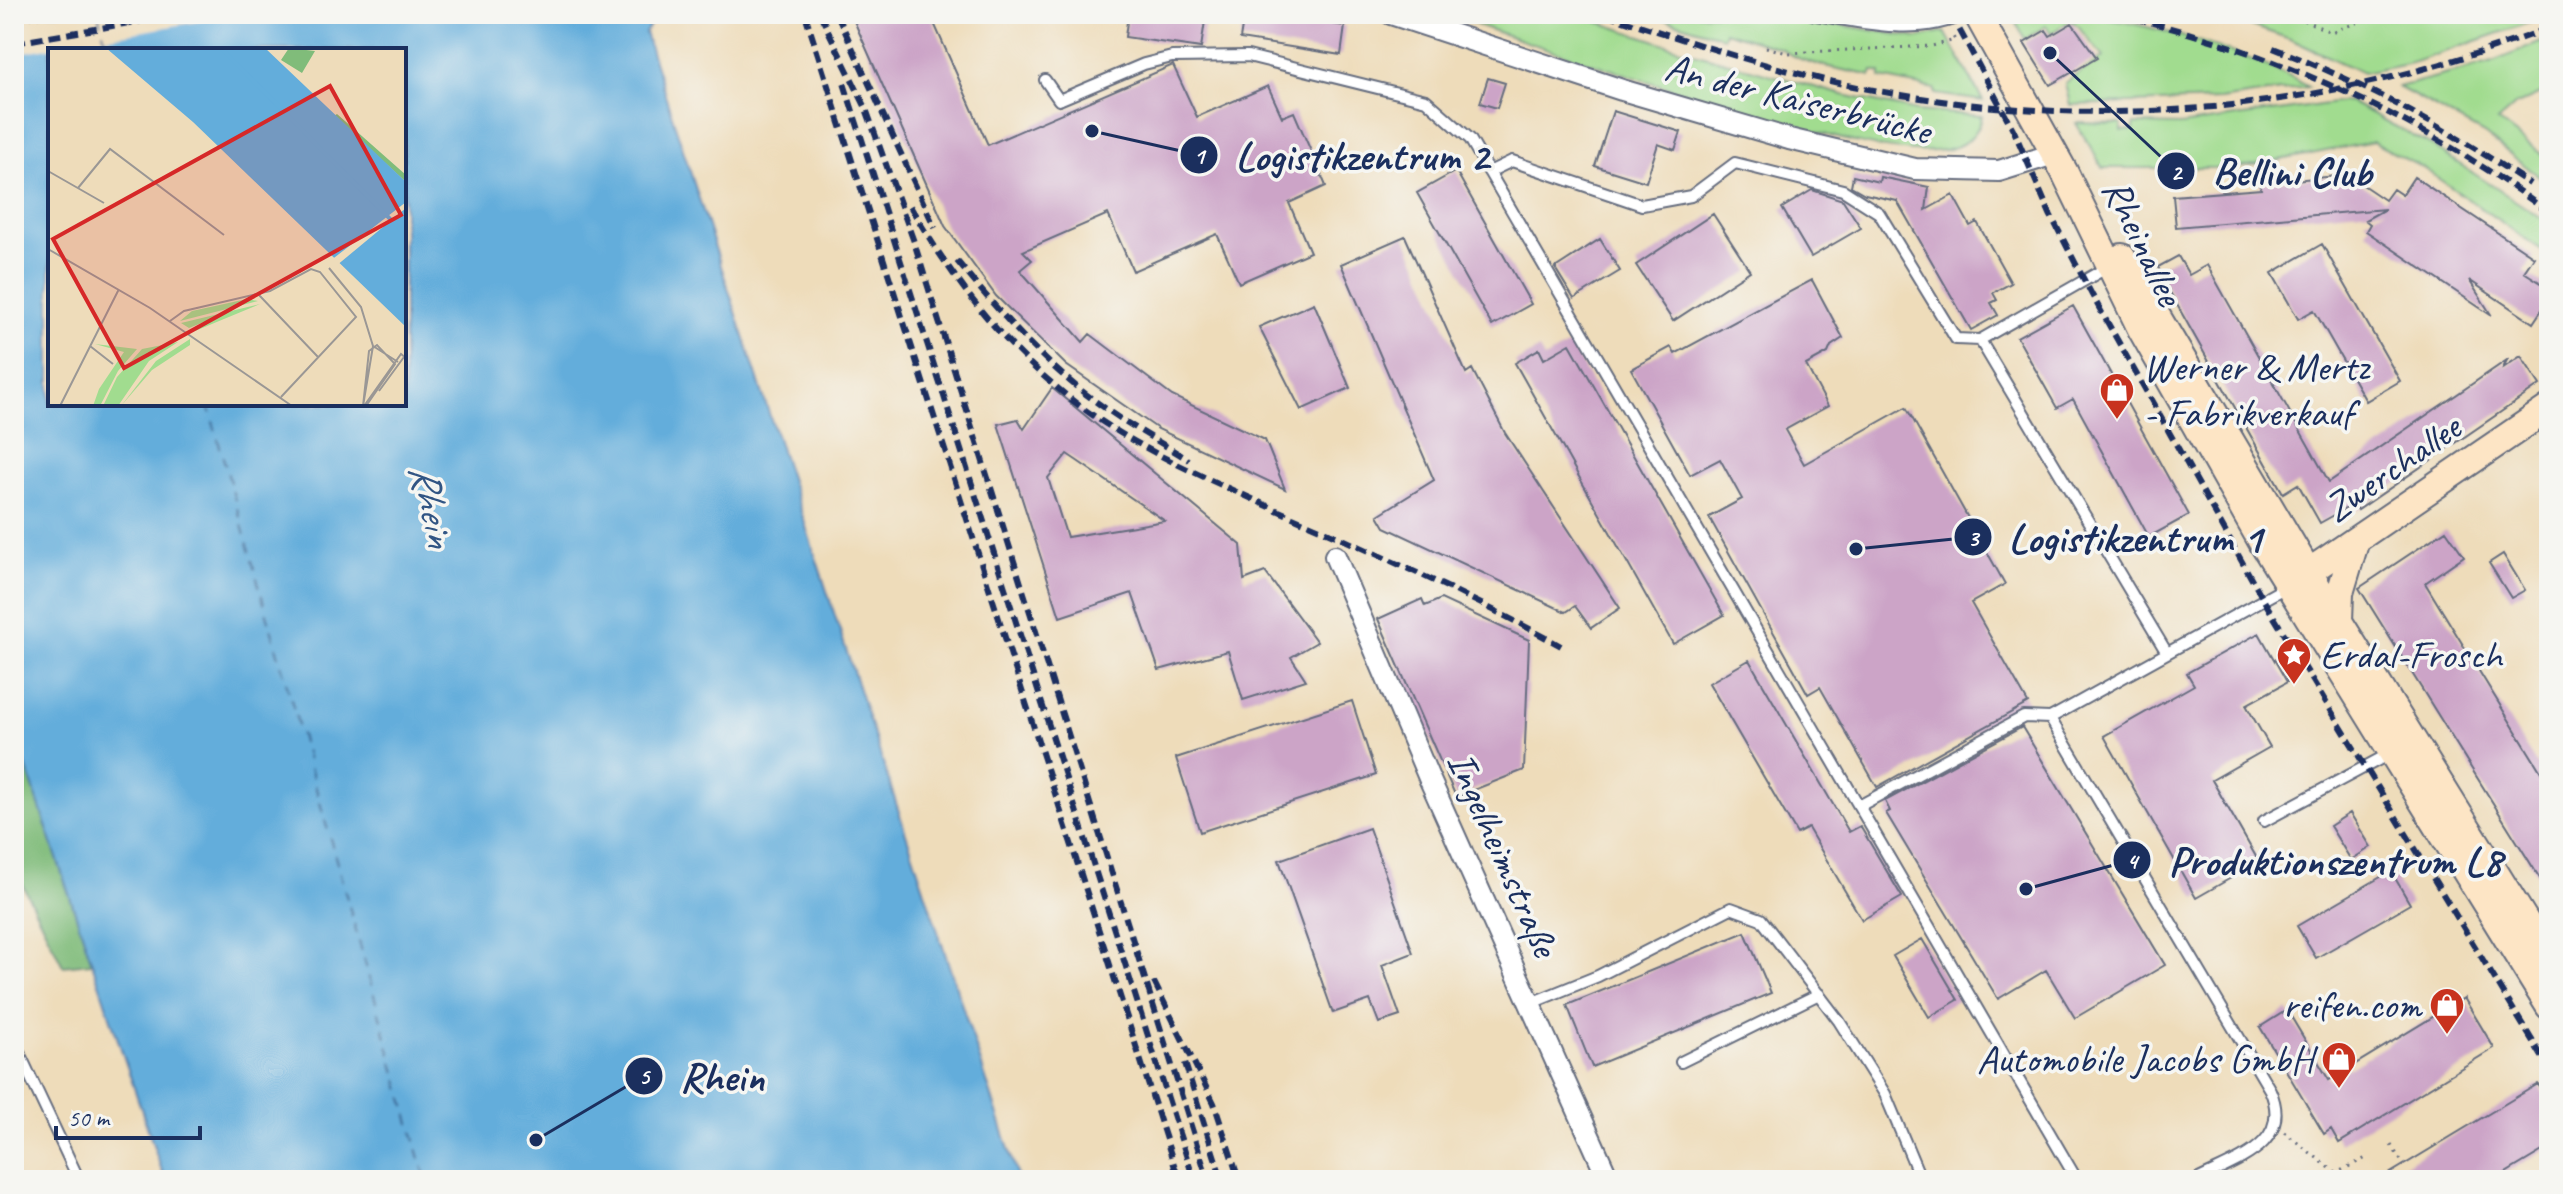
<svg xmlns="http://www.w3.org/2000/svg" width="2563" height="1194" font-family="Caveat,sans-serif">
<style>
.green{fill:#a1dc8f;stroke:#5e8676;stroke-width:2}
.forest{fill:#80bc7a;stroke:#4e766c;stroke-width:2}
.water{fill:#63addb;stroke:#3f6e9c;stroke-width:2;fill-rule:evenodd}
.pier{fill:#eedcba}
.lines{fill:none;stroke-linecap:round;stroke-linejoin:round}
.ferry{stroke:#315584;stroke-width:2;stroke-dasharray:10 8;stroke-linecap:butt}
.building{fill:#cca4c7;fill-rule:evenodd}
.service-casing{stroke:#656c7e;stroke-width:14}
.minor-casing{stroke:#656c7e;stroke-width:24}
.secondary-casing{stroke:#656c7e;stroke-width:30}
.path{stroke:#656c7e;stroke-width:3;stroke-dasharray:2 6;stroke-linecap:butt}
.service{stroke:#fff;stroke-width:10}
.minor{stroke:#fff;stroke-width:20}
.secondary{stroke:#fde5c5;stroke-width:26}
.rail{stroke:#1b2f5e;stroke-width:6;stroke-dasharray:12 6;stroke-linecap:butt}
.labels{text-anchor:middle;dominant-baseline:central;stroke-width:7;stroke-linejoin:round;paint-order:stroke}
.street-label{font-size:40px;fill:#1b2f5e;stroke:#f6f6f2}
.poi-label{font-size:40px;fill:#1b2f5e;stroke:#f6f6f2;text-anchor:start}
.water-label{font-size:42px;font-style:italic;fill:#315584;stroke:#f6f6f2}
.inset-river{fill:none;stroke:#63addb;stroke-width:4}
.inset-road{fill:none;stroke:#9a9795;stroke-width:2}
.view{fill:#d62828;fill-opacity:0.15;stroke:#d62828;stroke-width:4}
.inset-edge{fill:none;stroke:#1b2f5e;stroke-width:4}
.leader{fill:none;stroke:#1b2f5e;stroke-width:3}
.callout-dot{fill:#1b2f5e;stroke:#f6f6f2;stroke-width:3}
.mark-label{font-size:24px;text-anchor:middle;font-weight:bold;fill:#fff}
.callout-label{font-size:42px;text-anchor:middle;font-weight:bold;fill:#1b2f5e;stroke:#f6f6f2;stroke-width:7;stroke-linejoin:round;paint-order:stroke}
</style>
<rect width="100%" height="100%" fill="#f6f6f2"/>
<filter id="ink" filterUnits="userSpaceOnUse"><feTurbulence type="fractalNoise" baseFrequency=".0125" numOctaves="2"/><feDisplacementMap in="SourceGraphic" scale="16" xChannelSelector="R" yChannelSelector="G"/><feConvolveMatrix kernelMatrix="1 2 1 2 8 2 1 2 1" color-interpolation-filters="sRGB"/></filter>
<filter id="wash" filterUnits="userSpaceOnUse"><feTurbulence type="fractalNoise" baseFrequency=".006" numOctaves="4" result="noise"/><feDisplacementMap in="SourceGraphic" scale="32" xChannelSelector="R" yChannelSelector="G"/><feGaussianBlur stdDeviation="1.8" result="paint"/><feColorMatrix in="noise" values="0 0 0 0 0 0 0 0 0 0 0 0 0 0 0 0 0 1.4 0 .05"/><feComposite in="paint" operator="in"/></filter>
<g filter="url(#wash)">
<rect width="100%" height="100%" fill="#eedcba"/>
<!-- green -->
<path class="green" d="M1445,14h129l116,38 153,43 74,16 65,5c-4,20 -19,31 -38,34 -52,8 -135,-20 -185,-35 -106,-31 -210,-65 -314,-101z
M1649,14h126l143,24 27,-6 38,69 -48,-7v-5l-54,-11v-5l-8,-2 -2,5c-23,-6 -73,-12 -89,-27l-57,-18 -2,6z
M2011,14c24,0 50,-3 74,1 65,9 167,38 223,72l-88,13 -150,5 -5,-22 38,-26 -28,-34 -5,-2 -19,12 -5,-7 -21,13z
M2216,14h333v2l-137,47 -49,10 -73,-34z
M2549,39v51l-33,15 -18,16 51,39v24l-65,-50 -86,-47 92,-24z
M2348,101l84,45 102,67 15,12v30l-126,-87 -50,-26 -135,26h-135l-27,-45 45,1v7l13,-1v-6l46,1z"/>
<!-- forest -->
<path class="forest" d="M14,730l78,233 -29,3 -49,-98z"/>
<!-- water -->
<path class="water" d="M14,14h643l-12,19 374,1147h-854l-151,-450zM50,50h354v354h-354z"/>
<!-- pier -->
<path class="pier" d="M28,14h213l-227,40v-38z"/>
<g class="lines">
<!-- ferry -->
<path class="ferry" d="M98,14l10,36
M208,404l218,776"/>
</g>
<g id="blocks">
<!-- building -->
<path class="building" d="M851,14h79l58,131 185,-80 24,52 71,-31 14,31 12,-5 32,74 -37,17 21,49 -71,31 -22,-49 -84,37 -25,-57 -85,37 9,9 -12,10 63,72 7,-8 82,62 93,44 20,49 -127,-60 -92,-64 -70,-69 -51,-70z
M1128,14h78l-5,34 -76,-11z
M1244,14h26l75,12 -4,29 -101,-16z
M2072,23l25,35 -47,27 -26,-42 22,-13 4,6z
M1488,78l17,5 -8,25 -17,-5z
M1613,111l68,21 -6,18 -17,-6 -12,38 -51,-16z
M1456,171l75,133 -39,22 -75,-133z
M2348,175l37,25 8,-11 9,6 12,-18 120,80 -10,15 25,16v11l-16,24 -64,-43 23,36 -126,-85 4,-7 -5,-4 20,-11 -209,18 -3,-31 88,-7 -1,-6z
M1853,176l26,6 1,-5 49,10 -3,23 27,-15 17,31 7,-4 34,61 -18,10 4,7 -6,3 7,12 -27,15 -74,-129 -32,-7 -14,-8z
M1812,190l31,10 18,28 -50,29 -29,-49z
M1713,214l37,57 -77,50 -37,-56z
M1405,236l61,137 6,-4 33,64 115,175 -29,20 -16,-22 -9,6 -181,-85 -7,-12 56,-35 -93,-216z
M1600,239l20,32 -46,28 -19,-31z
M2322,244l78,137 -34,20 -52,-91 -16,9 -26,-46z
M2178,256l11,19 18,-10 122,217 178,-122 -4,8 18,-12 19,29 -182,125 -4,-6 -34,19 -22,-39 -15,9 -116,-206 -9,-20z
M1812,280l31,58 -12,8 -3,7 -22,12 22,41 -43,24 19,34 102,-57 99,177 -34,19 57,100 -151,84 -57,-100 -12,7 -99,-177 33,-18 -22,-40 -30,16 -59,-106 40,-22 4,7z
M1314,303l36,85 -49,22 -42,-83z
M2073,306l116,209 -40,22 -76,-138 -16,9 -40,-71z
M1570,344l154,271 -51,29 -158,-281 24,-14 5,10z
M1052,388l189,157 3,35 21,-8 52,70 -26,15 15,23 -63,20 -15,-49 -69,19 -27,-77 -72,24 -62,-193 20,-5 6,10zM1067,454l9,6 89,61 -98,16 -19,-59z
M2446,530l18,26 -39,27 124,202v108l-190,-305z
M2503,554l22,36 -14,8 -22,-35z
M1422,599l3,7 16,-7 88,41 -5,130 -68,27 -78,-178z
M2259,633l28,49 -41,23 24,42 -58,33 47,82 -63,36 -92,-162 90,-51 -7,-12z
M1749,660l100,172 11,-6 42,71 -40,23 -54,-92 -11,6 -88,-151z
M1352,701l24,74 -176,57 -24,-74z
M2022,727l143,238 -90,53 -29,-48 -48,29 -112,-186 4,-2 -5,-10z
M2350,813l21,34 -20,13 -21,-34z
M1369,828l44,125 -31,12 18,51 -21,7 -9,-23 -37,13 -54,-153z
M2391,871l19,33 -94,54 -19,-32z
M1745,932l26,61 -179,74 -25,-62z
M1922,939l36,61 -29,17 -36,-61z
M2464,998l30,50 -155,95 -8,-14 -7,5 -64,-107 27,-17 42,70z
M2538,1084l11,18v45l-55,33h-115z"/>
</g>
</g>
<g filter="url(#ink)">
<use href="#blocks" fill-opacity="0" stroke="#656c7e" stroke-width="2"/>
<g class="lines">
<!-- service casing -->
<g class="service-casing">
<path id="service" d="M1812,14c48,9 107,23 153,0
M1045,80l14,20 85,-36 28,-7 76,-1 178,44 44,39 607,1041
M1489,172l23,-11 130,44 49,-9 44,-33 108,27 36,23 77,126 24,1 187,313
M1980,340l128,-73
M2050,718l220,372c24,54 -34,70 -73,90
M2050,718l236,-131
M1861,805l163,-88 26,1
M2264,821l127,-68
M1531,1003l67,-27 133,-68 30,11 78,102 46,73 36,86
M14,1042l65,138
M1681,1062l138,-68"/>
</g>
<!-- minor casing -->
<g class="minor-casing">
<path id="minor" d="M1391,14l231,76 167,49 126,30 84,2 55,-17
M1335,556l94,222 180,402"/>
</g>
<!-- secondary casing -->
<g class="secondary-casing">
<path id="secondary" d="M1977,14l87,157 77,158 122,215 286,462
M2122,257l187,316 240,386
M2294,582l255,-174
M2339,621l1,-28 16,-53"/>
</g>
<!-- path -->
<path class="path" d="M2289,14l42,18 51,-18
M14,21l40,-7
M1766,47l21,6 145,-7 23,-6 -3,-5
M2284,1132l52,41 30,-15
M2391,1145l13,20"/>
<!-- service -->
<use href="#service" class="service"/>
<!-- minor -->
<use href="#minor" class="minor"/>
<!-- secondary -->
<use href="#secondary" class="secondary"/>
<!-- rail -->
<path class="rail" d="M805,14l374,1166
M820,14l45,92 49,136 294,938
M837,14l98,214
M1605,14c80,26 161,54 243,71 241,50 472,30 701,-57
M1951,14l63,117 36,83 42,81 171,304 286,469
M2117,14c156,37 303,102 432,199
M14,43l168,-29
M2273,48c91,35 175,81 257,136
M844,83l350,1097
M910,206c39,67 84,129 144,179 64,56 139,87 216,122 98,43 198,87 291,139
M957,261c42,51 85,101 138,140 30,22 63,40 94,59
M1154,982l60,121 25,77
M1185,1063l37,117"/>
</g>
</g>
<!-- icons -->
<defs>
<g id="shop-pin" transform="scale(1.8)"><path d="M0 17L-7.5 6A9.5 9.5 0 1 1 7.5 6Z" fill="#c8321e" stroke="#f6f6f2"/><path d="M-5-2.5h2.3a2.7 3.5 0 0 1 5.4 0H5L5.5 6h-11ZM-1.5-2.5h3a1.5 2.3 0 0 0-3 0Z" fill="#fff"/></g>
<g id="sight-pin" transform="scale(1.8)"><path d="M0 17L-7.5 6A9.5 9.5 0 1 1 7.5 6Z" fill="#c8321e" stroke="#f6f6f2"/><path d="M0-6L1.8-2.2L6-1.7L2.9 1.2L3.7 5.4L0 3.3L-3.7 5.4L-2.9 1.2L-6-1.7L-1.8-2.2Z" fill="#fff"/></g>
</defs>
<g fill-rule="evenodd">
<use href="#shop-pin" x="2117" y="390"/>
<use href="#sight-pin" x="2294" y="655"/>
<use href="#shop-pin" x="2447" y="1005"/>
<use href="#shop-pin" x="2339" y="1059"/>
</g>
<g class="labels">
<!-- street labels -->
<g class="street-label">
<text transform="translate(1798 99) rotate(14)">An der Kaiserbrücke</text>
<text transform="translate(2143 242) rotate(64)">Rheinallee</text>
<text transform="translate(2392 468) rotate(-35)">Zwerchallee</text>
<text transform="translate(1503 854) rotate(66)">Ingelheimstraße</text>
</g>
<!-- poi labels -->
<g class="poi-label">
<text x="2143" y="367">Werner &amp; Mertz<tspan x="2143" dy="46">- Fabrikverkauf</tspan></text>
<text x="2320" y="655">Erdal-Frosch</text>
<text x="2421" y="1005" text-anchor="end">reifen.com</text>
<text x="2313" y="1059" text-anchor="end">Automobile Jacobs GmbH</text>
</g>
<!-- water labels -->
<g class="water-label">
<text transform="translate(432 505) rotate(77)">Rhein</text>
</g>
</g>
<!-- overview -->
<g transform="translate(48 48)">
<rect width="358" height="358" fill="#eedcba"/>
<path d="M199,251l11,2 -78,20 12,-10zM212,256l-65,27 14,-11 -20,8 -8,-5zM142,291v6l-38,25 -31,36 35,-45zM130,294l-29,19 -31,45h-15l14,-29 25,-28zM47,296l42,5 -19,22 -18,35h-7l6,-17 25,-37z" fill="#a1dc8f"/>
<path d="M241,0l26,3 -13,22 -21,-13zM289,66l69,61v7l-72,-66z" fill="#80bc7a"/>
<path d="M58,0h159l141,134v145l-213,-205z" fill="#63addb"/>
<path d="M358,154v6l-70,58 -6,-5z" fill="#eedcba"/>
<path class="inset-river" d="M173,0l185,187"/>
<path class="inset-road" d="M0,123l56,32M30,140l32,-39 114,86M0,201l102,59 142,98M281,220l32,39 12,39M211,247l59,62M122,273l14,-10 86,-20 41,-22 9,3 36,45 -75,80M42,298l23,18M325,298l25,16M331,343l25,-34M12,358l59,-117M315,358l10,-60M315,358l6,-55 8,-6 18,19 -29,42M316,358l37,-52 5,4"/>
<path class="view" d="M282,38l71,129 -277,153 -71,-129z"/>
<rect width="358" height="358" class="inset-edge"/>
</g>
<!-- callouts -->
<path class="leader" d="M1092 131L1199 155M2050 53L2176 171M1856 549L1973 537M2026 889L2132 860M536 1140L644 1076"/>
<g class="callout-dot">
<circle cx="1092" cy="131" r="8"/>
<circle cx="2050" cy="53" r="8"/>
<circle cx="1856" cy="549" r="8"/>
<circle cx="2026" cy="889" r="8"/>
<circle cx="536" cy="1140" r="8"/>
<circle cx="1199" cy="155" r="20"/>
<circle cx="2176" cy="171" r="20"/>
<circle cx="1973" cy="537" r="20"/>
<circle cx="2132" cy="860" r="20"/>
<circle cx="644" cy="1076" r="20"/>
</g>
<g class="mark-label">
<text x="1199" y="164">1</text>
<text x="2176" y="180">2</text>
<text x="1973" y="546">3</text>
<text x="2132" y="869">4</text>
<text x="644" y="1084">5</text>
</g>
<g class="callout-label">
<text x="1362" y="170">Logistikzentrum 2</text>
<text x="2292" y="186">Bellini Club</text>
<text x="2135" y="552">Logistikzentrum 1</text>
<text x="2335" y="875">Produktionszentrum L8</text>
<text x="722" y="1091">Rhein</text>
</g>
<!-- margin -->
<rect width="2563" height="1194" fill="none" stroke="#f6f6f2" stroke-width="48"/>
<!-- scale -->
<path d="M56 1126v12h144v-12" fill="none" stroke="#1b2f5e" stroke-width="4"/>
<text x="68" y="1126" font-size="24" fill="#1b2f5e" stroke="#f6f6f2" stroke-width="6" paint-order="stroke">50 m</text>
</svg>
